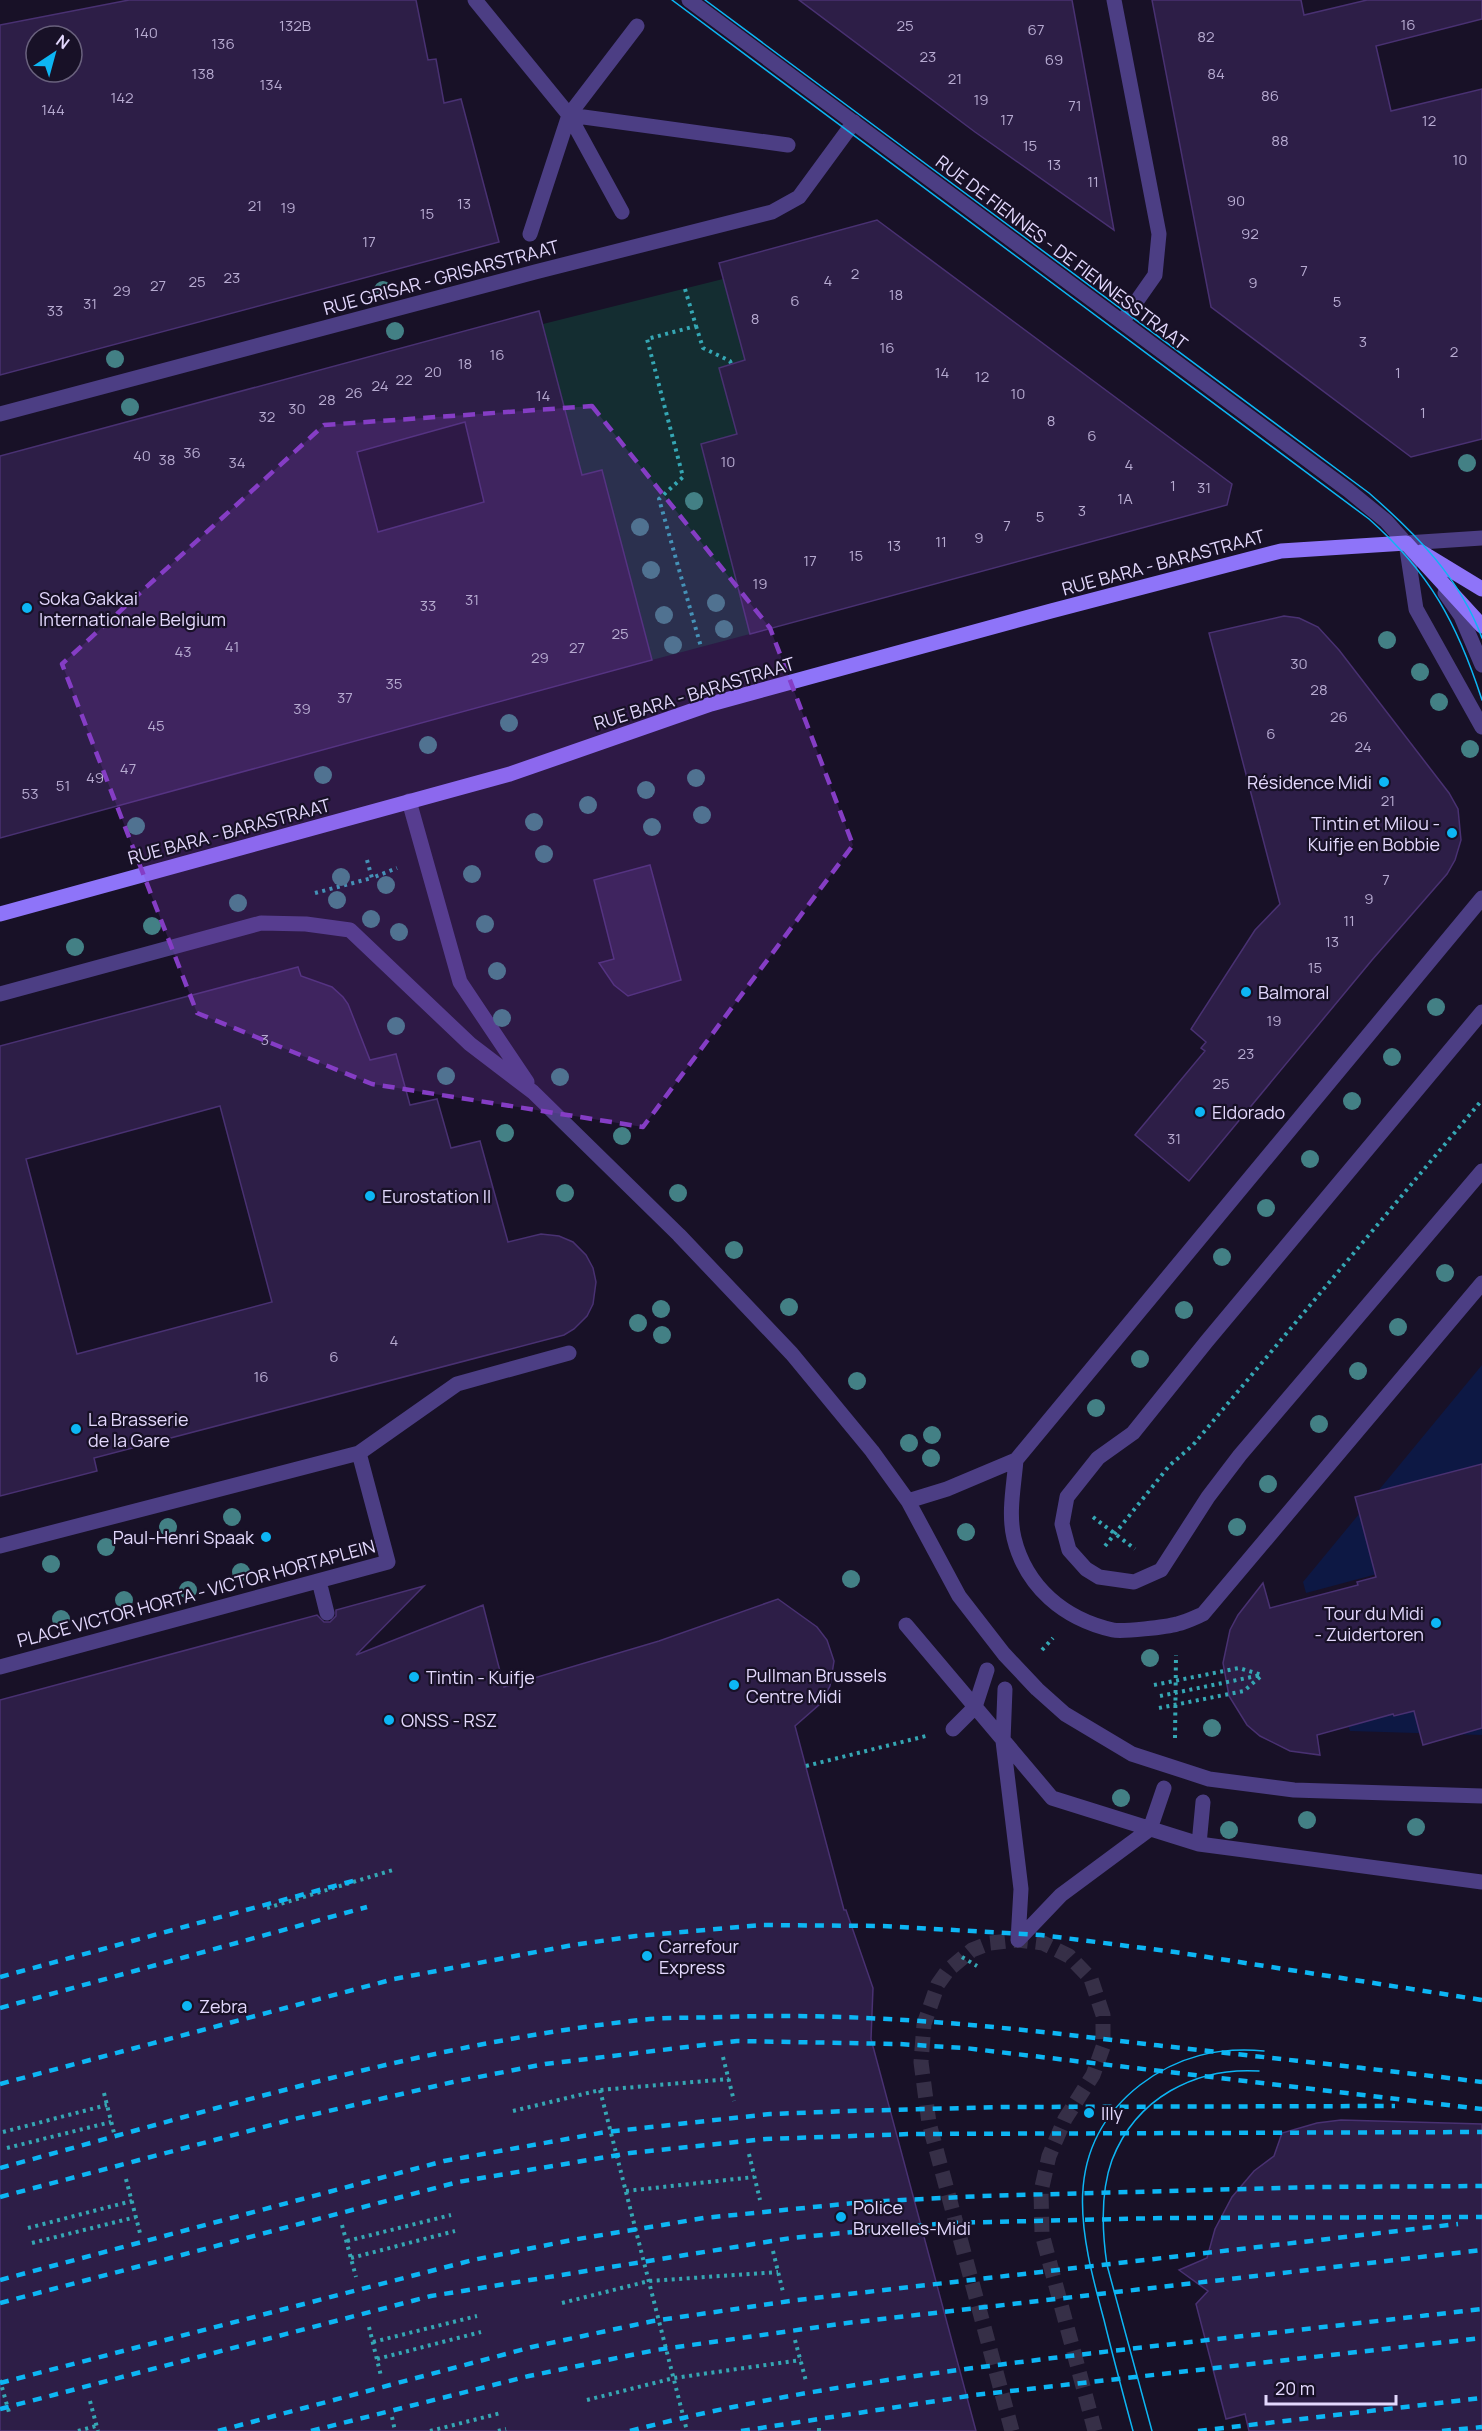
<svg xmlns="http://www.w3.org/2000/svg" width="1482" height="2431" font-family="Manrope,sans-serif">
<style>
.green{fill:#142d31}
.water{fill:#0d1844}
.building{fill:#2d1e47;stroke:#493172;stroke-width:1.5;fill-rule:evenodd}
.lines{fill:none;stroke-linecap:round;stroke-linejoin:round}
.minor-tunnel{stroke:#362f47;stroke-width:15;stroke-dasharray:15 8;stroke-linecap:butt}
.path{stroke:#35a7b4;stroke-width:4;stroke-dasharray:3 4.5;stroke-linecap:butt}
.service{stroke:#4c3e84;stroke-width:15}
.pedestrian{stroke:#4c3e84;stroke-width:15}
.minor{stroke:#4c3e84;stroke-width:15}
.tertiary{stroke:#4c3e84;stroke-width:15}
.secondary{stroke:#8e74f9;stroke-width:15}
.tram{stroke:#0db6f4;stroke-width:1.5}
.rail{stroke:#0db6f4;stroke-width:4.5;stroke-dasharray:9 8;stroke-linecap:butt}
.tree{fill:#438085}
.marked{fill:#853dc5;fill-opacity:0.2;stroke:#853dc5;stroke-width:4.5;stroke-dasharray:12 8;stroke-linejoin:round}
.poi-dot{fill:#0db6f4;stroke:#181127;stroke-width:2}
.labels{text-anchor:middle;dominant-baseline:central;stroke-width:4.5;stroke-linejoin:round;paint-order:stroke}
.number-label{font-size:15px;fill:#b6aad0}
.street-label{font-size:18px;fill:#e3d8fd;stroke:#181127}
.poi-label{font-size:18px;fill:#e3d8fd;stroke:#181127;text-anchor:start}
</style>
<rect width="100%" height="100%" fill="#181127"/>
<!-- green -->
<path class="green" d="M723,279l22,81 -26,8 18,66 -36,10 49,190 -98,26 -70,-185 -39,-151z"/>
<!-- water -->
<path class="water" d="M1482,1365v181l-176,47 -3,-11z
M1482,1678v57l-132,-4 -5,-13z"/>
<!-- building -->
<path class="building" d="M129,0h287l12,60 8,-1 8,44 17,-4 38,143 -499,133v-350zM36,36h36v36h-36z
M799,0h273l42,230 -139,-98z
M1152,0h149l3,15 63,-15h115v19l-106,27 15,65 91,-22v350l-71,18 -200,-150z
M877,220l355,264 -5,21 -477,129 -49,-190 36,-10 -18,-66 26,-8 -26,-97z
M539,311l43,164 20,-5 50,190 -652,178v-382zM465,422l19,80 -106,30 -21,-80z
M1284,616l15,2 19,9 21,23 110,143 9,16 3,31 -6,20 -8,14 -75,86 -183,221 -54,-46 70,-84 -4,-3 5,-6 -15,-13 64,-99 25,-26 -71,-271z
M650,865l31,115 -53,16 -14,-11 -15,-22 15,-4 -20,-79z
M298,967l3,9 31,11 11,10 5,7 22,56 26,-6 14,51 27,-6 14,49 29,-7 28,101 33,-8 18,2 14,6 13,13 7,13 3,14 -3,22 -6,12 -13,13 -10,6 -470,123 3,13 -97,25v-450zM220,1106l52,196 -195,52 -51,-195z
M1482,1464v264l-59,17 -9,-34 -20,5 -1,-2 -76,21 3,20 -30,-4 -30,-15 -13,-11 -18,-29 -6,-33 7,-33 8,-15 25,-32 7,25 88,-23 -1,-3 19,-5 -21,-80z
M424,1586l-68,69 127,-50 21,82 155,-46 119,-42 39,28 10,13 7,21 -4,25 -10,18 -25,22 49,184h2l27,78 -2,51 105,392h-976v-731l317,-85 7,7h6l6,-6v-6z
M1341,2120l141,4v307h-233l-4,-17 -19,5 -30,-115 12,-13 -29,-21 28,-12 8,-29 17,-32 22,-26 20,-15 8,-23 35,-10z"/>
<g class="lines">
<!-- minor-tunnel -->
<path class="minor-tunnel" d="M1012,2431l-83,-308 -8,-61 3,-38 14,-40 10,-14 24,-20 18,-7 28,-3 25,3 26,13 22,23 12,36v32l-10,28 -28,44 -16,37 -8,35 1,43 53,197"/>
<!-- path -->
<path class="path" d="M685,289l11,37 -49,13 36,138 -24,22 42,148
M696,326l7,22 27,13 2,5
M367,860l5,18 25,-10
M315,893l57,-15
M1093,1517l42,32
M1105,1546l64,-80 24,-21 289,-345
M1042,1650l11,-12
M1154,1685l85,-17 23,7
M1160,1696l101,-21
M1159,1708l85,-17 17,-15
M1175,1738l1,-83
M806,1766l120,-30
M267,1908l126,-38
M962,1957l15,9
M723,2057l11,44
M600,2090l87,341
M104,2093l10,40
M513,2111l87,-21 129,-11
M3,2132l104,-27
M7,2148l104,-26
M749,2154l11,46
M126,2179l15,58
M626,2191l128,-14
M342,2225l14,52
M28,2228l104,-27
M347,2241l104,-26
M32,2243l104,-26
M773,2251l10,41
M351,2258l104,-27
M562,2303l87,-22 129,-9
M369,2327l12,49
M795,2340l11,41
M373,2342l104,-26
M377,2359l104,-27
M0,2380l10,36
M587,2400l87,-22 127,-18
M90,2401l8,30
M392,2417l3,14
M819,2428v3
M78,2431l18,-5
M430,2431l71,-18
M498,2431l8,-2"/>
<!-- service -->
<path class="service" d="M1406,543l10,66 66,118
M1482,1012l-275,329 -74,92 -35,25 -31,39 -5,27 7,26 17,19 13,8 35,5 27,-12 47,-73 32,-42 242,-284"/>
<!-- pedestrian -->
<path class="pedestrian" d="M475,0l94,115
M622,212l-53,-97 68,-89
M530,234l39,-119 219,30
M359,1453l98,-69 112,-31
M0,1546l359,-93 29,109 -388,105
M319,1581l8,32
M906,1625l146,173 147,46
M1005,1689l-2,52 18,148 -3,51
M953,1729l22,-22 12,-37
M1203,1802l-4,42 283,38
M1018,1940l43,-45 89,-66 14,-41"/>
<!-- minor -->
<path class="minor" d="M689,0l659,490 38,31 26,29
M1114,0l45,234 -4,41 -33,47
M0,414l535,-142 237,-60 27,-15 55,-75
M1445,593l16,23 21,49
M409,801l51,181 67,100
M0,994l261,-71 45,1 44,6 120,114 63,48 146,143 113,119 80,97 36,50 51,95 45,58 33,35 28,25 67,40 77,25 85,11 188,6
M1016,1460c-2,25 -8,53 -2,78 12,49 50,81 99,92 9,2 54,-3 64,-6 9,-2 17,-6 26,-10l279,-331
M908,1501l39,-12 69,-29 466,-562"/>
<!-- tertiary -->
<path class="tertiary" d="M1406,543l76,-5"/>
<!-- secondary -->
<path class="secondary" d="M1406,543l76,83
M1421,552l61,37
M0,914l510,-140 201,-70 340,-93 230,-60 125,-8"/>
<!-- tram -->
<path class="tram" d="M672,0l697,519c61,54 88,104 113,181
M705,0l664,493c47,41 91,85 113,145
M1133,2431c-10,-37 -20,-74 -29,-111 -23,-85 -46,-171 36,-235 38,-29 78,-38 124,-34
M1152,2431l-45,-166c-5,-34 -7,-72 5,-105 24,-62 83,-93 147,-89"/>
<!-- rail -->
<path class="rail" d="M0,1977l360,-98
M0,2008l367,-101
M0,2084l394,-105 179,-34 63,-9 125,-11 122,1 158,9 134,17 307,48
M0,2168c210,-57 422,-124 640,-148 27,-3 55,-2 83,-3 138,-5 276,9 414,26 115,13 230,25 345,39
M0,2197l290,-77 163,-38 92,-18 192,-23 162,3 66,4 517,61
M0,2280l444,-119 162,-29 164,-18 79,-3 156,-4 390,-1
M0,2303l458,-121 172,-29 136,-14 144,-5 572,-2
M0,2383l473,-123 99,-20 132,-22 160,-16 118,-6 335,-9 165,-1
M0,2409l431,-113 360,-58 156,-15 215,-5 320,-1
M218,2431l314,-84 121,-26 144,-21 661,-76
M311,2431l218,-55 127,-26 191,-27 635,-73
M630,2431c152,-40 308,-59 464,-78 130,-15 259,-29 388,-44
M741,2431l234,-36 507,-57
M1198,2431l284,-33
M1442,2431l40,-4"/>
</g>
<!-- trees -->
<g class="tree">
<circle cx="383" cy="290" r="9"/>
<circle cx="395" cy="331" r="9"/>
<circle cx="115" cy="359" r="9"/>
<circle cx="130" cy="407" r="9"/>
<circle cx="1467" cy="463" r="9"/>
<circle cx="694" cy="501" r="9"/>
<circle cx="640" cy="527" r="9"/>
<circle cx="651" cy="570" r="9"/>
<circle cx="716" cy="603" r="9"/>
<circle cx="664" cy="615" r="9"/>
<circle cx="724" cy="629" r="9"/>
<circle cx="1387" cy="640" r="9"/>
<circle cx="673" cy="645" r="9"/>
<circle cx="1420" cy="672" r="9"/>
<circle cx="1439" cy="702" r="9"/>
<circle cx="509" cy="723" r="9"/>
<circle cx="428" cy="745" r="9"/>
<circle cx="1470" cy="749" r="9"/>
<circle cx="323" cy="775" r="9"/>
<circle cx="696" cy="778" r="9"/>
<circle cx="646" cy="790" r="9"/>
<circle cx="588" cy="805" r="9"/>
<circle cx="702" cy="815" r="9"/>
<circle cx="534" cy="822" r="9"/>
<circle cx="136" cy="826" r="9"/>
<circle cx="652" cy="827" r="9"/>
<circle cx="544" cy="854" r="9"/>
<circle cx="472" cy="874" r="9"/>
<circle cx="341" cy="877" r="9"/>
<circle cx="386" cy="885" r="9"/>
<circle cx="337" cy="900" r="9"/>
<circle cx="238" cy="903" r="9"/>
<circle cx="371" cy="919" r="9"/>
<circle cx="485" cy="924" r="9"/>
<circle cx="152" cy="926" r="9"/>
<circle cx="399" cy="932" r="9"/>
<circle cx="75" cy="947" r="9"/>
<circle cx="497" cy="971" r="9"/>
<circle cx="1436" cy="1007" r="9"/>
<circle cx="502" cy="1018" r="9"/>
<circle cx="396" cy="1026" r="9"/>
<circle cx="1392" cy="1057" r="9"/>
<circle cx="446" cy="1076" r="9"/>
<circle cx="560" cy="1077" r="9"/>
<circle cx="1352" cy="1101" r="9"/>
<circle cx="505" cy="1133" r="9"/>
<circle cx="622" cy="1136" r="9"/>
<circle cx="1310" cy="1159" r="9"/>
<circle cx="565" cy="1193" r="9"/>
<circle cx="678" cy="1193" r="9"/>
<circle cx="1266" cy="1208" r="9"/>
<circle cx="734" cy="1250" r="9"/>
<circle cx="1222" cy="1257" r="9"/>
<circle cx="1445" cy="1273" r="9"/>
<circle cx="789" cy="1307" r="9"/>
<circle cx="661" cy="1309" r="9"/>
<circle cx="1184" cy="1310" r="9"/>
<circle cx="638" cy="1323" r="9"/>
<circle cx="1398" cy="1327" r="9"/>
<circle cx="662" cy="1335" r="9"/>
<circle cx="1140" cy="1359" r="9"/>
<circle cx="1358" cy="1371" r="9"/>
<circle cx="857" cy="1381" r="9"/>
<circle cx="1096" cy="1408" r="9"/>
<circle cx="1319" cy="1424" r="9"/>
<circle cx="932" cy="1435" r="9"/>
<circle cx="909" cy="1443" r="9"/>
<circle cx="931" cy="1458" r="9"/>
<circle cx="1268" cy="1484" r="9"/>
<circle cx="232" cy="1517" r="9"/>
<circle cx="168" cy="1527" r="9"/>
<circle cx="1237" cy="1527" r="9"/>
<circle cx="966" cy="1532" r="9"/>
<circle cx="106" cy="1547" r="9"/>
<circle cx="51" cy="1564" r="9"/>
<circle cx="241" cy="1572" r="9"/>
<circle cx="851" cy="1579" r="9"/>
<circle cx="188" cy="1590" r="9"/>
<circle cx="124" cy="1600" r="9"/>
<circle cx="61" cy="1619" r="9"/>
<circle cx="1150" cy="1658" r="9"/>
<circle cx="1212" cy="1728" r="9"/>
<circle cx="1121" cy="1798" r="9"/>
<circle cx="1307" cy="1820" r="9"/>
<circle cx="1416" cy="1827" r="9"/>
<circle cx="1229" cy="1830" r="9"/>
</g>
<!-- marked area -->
<path class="marked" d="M592,406l178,222 83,217 -210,282 -271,-43 -175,-71 -135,-349 262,-239z"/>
<!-- markers -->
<g class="poi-dot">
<circle cx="27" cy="608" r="6"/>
<circle cx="1384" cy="782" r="6"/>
<circle cx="1452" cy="833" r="6"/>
<circle cx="1246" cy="992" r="6"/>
<circle cx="1200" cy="1112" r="6"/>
<circle cx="370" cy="1196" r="6"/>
<circle cx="76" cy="1429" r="6"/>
<circle cx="266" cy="1537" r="6"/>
<circle cx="1436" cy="1623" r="6"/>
<circle cx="414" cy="1677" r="6"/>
<circle cx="734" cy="1685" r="6"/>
<circle cx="389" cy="1720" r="6"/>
<circle cx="647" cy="1956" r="6"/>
<circle cx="187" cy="2006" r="6"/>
<circle cx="1089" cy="2113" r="6"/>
<circle cx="841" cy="2217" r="6"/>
</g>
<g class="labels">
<!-- number labels -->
<g class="number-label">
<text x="1408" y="24">16</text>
<text x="295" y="25">132B</text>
<text x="905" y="25">25</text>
<text x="1036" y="29">67</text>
<text x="146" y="32">140</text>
<text x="1206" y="36">82</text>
<text x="223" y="43">136</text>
<text x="928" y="56">23</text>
<text x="1054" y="59">69</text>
<text x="203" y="73">138</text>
<text x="1216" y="73">84</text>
<text x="955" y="78">21</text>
<text x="271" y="84">134</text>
<text x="1270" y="95">86</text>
<text x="122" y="97">142</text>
<text x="981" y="99">19</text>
<text x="1075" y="105">71</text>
<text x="53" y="109">144</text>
<text x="1007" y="119">17</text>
<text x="1429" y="120">12</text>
<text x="1280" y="140">88</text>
<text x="1030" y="145">15</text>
<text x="1460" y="159">10</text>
<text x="1054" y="164">13</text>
<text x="1093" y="181">11</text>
<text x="1236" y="200">90</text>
<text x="464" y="203">13</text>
<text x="255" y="205">21</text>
<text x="288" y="207">19</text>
<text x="427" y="213">15</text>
<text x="1250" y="233">92</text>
<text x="369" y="241">17</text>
<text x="1304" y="270">7</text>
<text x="855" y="273">2</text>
<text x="232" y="277">23</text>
<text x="828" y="280">4</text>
<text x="197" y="281">25</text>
<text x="1253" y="282">9</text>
<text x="158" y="285">27</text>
<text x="122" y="290">29</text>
<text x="896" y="294">18</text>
<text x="795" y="300">6</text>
<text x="1337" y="301">5</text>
<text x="90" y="303">31</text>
<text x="55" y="310">33</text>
<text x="755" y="318">8</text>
<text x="1363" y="341">3</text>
<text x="887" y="347">16</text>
<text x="1454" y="351">2</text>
<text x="497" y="354">16</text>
<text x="465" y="363">18</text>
<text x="433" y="371">20</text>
<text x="942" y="372">14</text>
<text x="1398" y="372">1</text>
<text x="982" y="376">12</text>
<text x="404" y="379">22</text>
<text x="380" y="385">24</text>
<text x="354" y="392">26</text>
<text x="1018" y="393">10</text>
<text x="543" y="395">14</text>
<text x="327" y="399">28</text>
<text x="297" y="408">30</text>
<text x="1423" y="412">1</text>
<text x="267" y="416">32</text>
<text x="1051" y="420">8</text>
<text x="1092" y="435">6</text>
<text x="192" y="452">36</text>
<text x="142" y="455">40</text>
<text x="167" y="459">38</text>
<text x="728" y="461">10</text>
<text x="237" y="462">34</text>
<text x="1129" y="464">4</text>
<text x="1173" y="485">1</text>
<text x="1204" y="487">31</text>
<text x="1125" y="498">1A</text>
<text x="1082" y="510">3</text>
<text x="1040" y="516">5</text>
<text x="1007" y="525">7</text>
<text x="979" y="537">9</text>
<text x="941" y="541">11</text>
<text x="894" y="545">13</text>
<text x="856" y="555">15</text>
<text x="810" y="560">17</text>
<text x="760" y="583">19</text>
<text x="472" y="599">31</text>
<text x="428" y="605">33</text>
<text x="620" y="633">25</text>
<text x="232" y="646">41</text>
<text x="577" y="647">27</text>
<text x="183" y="651">43</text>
<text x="540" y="657">29</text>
<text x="1299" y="663">30</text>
<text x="394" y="683">35</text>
<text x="1319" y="689">28</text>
<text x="345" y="697">37</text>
<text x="302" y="708">39</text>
<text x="1339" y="716">26</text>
<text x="156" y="725">45</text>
<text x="1271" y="733">6</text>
<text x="1363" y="746">24</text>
<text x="128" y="768">47</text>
<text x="95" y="777">49</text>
<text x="63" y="785">51</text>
<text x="30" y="793">53</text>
<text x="1388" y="800">21</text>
<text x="1386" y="879">7</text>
<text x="1369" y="898">9</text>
<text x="1349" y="920">11</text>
<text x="1332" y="941">13</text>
<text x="1315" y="967">15</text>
<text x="1274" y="1020">19</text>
<text x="265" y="1039">3</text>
<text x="1246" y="1053">23</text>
<text x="1221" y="1083">25</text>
<text x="1174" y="1138">31</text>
<text x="394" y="1340">4</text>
<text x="334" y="1356">6</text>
<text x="261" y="1376">16</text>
</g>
<!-- street labels -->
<g class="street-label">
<text transform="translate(1062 252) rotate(37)">RUE DE FIENNES - DE FIENNESSTRAAT</text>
<text transform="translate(441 277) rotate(-15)">RUE GRISAR - GRISARSTRAAT</text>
<text transform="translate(1163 562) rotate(-15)">RUE BARA - BARASTRAAT</text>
<text transform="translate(694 693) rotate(-17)">RUE BARA - BARASTRAAT</text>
<text transform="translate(229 831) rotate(-15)">RUE BARA - BARASTRAAT</text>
<text transform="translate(196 1593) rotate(-15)">PLACE VICTOR HORTA - VICTOR HORTAPLEIN</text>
</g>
<!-- poi labels -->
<g class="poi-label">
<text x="39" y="598">Soka Gakkai<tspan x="39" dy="21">Internationale Belgium</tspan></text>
<text x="1372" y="782" text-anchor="end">Résidence Midi</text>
<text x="1440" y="823" text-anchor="end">Tintin et Milou -<tspan x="1440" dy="21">Kuifje en Bobbie</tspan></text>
<text x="1258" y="992">Balmoral</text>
<text x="1212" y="1112">Eldorado</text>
<text x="382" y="1196">Eurostation II</text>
<text x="88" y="1419">La Brasserie<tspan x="88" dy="21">de la Gare</tspan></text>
<text x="254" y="1537" text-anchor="end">Paul-Henri Spaak</text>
<text x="1424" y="1613" text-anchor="end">Tour du Midi<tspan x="1424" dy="21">- Zuidertoren</tspan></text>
<text x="746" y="1675">Pullman Brussels<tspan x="746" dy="21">Centre Midi</tspan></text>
<text x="426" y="1677">Tintin - Kuifje</text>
<text x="401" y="1720">ONSS - RSZ</text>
<text x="659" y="1946">Carrefour<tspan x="659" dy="21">Express</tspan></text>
<text x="199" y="2006">Zebra</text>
<text x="1101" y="2113">Illy</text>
<text x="853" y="2207">Police<tspan x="853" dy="21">Bruxelles-Midi</tspan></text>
</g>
</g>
<!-- north arrow -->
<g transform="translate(54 54) rotate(36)"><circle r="28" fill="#181127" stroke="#69617d" stroke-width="1.5"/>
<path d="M0-4.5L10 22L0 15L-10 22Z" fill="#0db6f4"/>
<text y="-9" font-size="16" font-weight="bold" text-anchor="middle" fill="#e3d8fd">N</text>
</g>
<!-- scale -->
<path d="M1266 2395v9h130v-9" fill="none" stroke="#e3d8fd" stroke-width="3"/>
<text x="1275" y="2395" font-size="18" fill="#e3d8fd" stroke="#181127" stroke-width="4.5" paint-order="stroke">20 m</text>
</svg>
